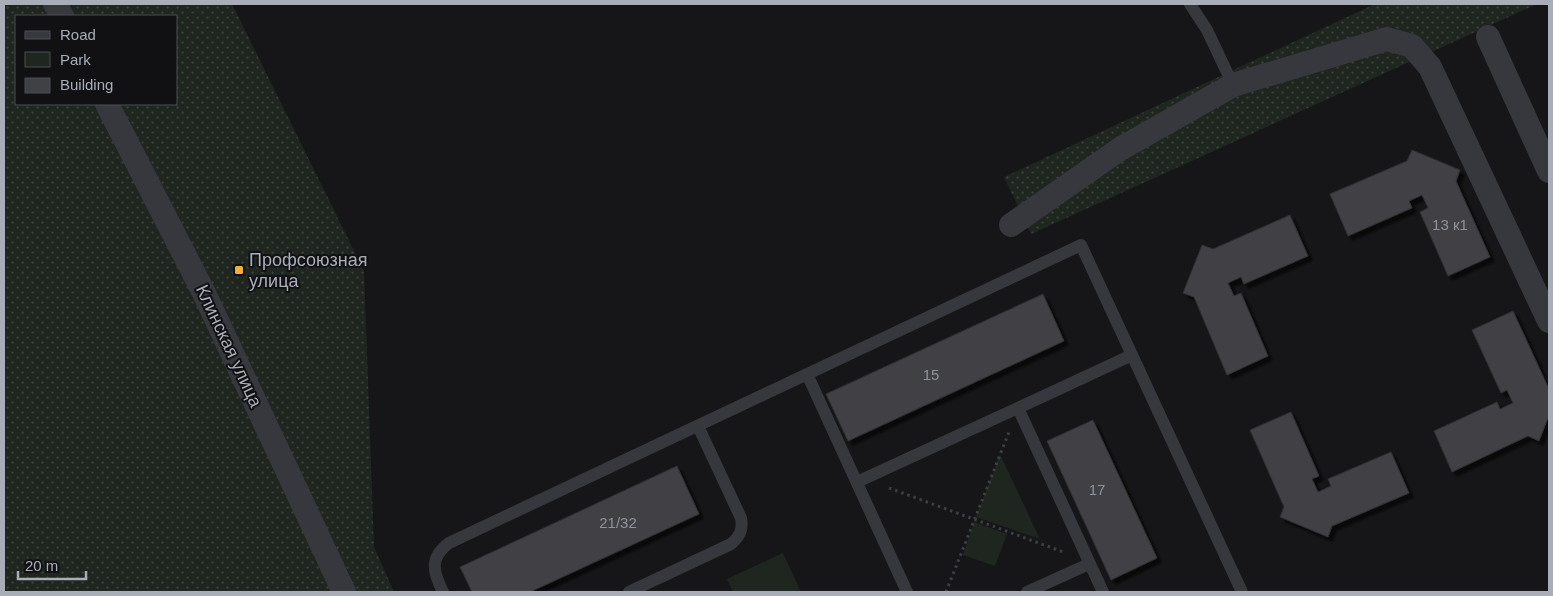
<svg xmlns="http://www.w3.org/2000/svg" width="1553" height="596" font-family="Helvetica,sans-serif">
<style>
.grass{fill:url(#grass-dots);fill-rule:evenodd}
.park{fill:#1e261f}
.building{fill:#404145;stroke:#303034;filter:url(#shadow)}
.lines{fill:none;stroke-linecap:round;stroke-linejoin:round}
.path{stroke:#3d3f44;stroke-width:3;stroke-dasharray:2.5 4;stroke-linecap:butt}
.lane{stroke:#37383d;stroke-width:12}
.street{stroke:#37383d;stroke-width:24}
.poi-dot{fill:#f2b134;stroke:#111113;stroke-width:2}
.labels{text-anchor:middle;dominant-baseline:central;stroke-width:4;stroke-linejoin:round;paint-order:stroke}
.number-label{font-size:15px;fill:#8e929b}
.poi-label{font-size:18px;fill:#a8adb8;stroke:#111113;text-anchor:start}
.street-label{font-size:18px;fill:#a8adb8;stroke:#111113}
</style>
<defs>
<pattern id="grass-dots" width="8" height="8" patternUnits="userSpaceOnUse" patternTransform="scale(1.25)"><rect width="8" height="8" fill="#1e261f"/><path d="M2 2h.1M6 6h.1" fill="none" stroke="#3c433d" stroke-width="1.8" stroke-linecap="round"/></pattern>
<filter id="shadow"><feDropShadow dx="4.5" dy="4.5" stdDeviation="1" flood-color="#0009"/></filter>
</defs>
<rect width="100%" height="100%" fill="#161618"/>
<!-- grass -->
<path class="grass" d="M4,4h228l132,267 10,276 20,45h-390zM16,16h160v88h-160z
M1375,4h162l-506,230 -27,-57z"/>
<!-- park -->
<path class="park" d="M1000,454l40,85 -64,-22z
M974,522l33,12 -12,32 -32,-11z
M783,553l18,39h-68l-6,-13z"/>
<!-- building -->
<path class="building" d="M1412,150l48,20 -4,11 34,76 -42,19 -28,-64 8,-4 -6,-13 -13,6 3,7 -64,28 -18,-42 77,-33z
M1290,215l18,41 -64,28 -3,-7 -13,6 6,13 7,-3 27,63 -41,19 -33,-78 -11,-4 19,-48 11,4z
M1043,294l21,47 -216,100 -22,-47z
M1513,311l36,78v26l-10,26 -11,-5 -76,36 -18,-41 63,-29 3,7 13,-6 -6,-13 -6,3 -29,-63z
M1291,412l28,64 -7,3 6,13 13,-6 -3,-7 63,-27 18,41 -77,33 -4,11 -48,-20 4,-10 -34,-77z
M1093,420l64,138 -46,22 -64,-139z
M677,466l22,48 -169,78h-58l-12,-25z"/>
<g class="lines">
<!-- path -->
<path class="path" d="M889,488l177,65
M946,592l63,-160"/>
<!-- lane -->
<path class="lane" d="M1190,4l17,26 26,55
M807,374l100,218
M857,482l161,-74
M443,592c-10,-20 -14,-34 6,-49l632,-298 161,347
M629,592l102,-48c9,-8 12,-14 10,-26l-43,-92
M1027,592l62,-28
M1103,592l-85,-184 114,-53"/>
<!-- street -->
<path class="street" d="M55,4l7,12
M1488,37l61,134
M107,104l97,189 140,299
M1011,225l109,-76 113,-64 154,-46 25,7 18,21 119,254"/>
</g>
<!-- markers -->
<rect class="poi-dot" x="234" y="265" width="10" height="10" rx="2.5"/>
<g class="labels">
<!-- number labels -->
<g class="number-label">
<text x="1450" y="224">13 к1</text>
<text x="931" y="374">15</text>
<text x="1097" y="489">17</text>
<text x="618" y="522">21/32</text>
</g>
<!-- poi labels -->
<g class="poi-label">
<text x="249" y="260">Профсоюзная<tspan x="249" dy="21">улица</tspan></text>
</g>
<!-- street labels -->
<g class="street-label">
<text transform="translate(229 346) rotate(65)">Клинская улица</text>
</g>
</g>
<!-- border -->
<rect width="1553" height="596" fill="none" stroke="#a8adb8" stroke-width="10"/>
<!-- legend -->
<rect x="15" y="15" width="162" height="90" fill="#111113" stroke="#4d4f55"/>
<rect x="25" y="31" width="25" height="8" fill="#37383d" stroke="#4d4f55"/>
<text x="60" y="40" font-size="15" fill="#a8adb8">Road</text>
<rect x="25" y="52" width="25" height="15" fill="#1e261f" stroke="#4d4f55"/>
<text x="60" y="65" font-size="15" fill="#a8adb8">Park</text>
<rect x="25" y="78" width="25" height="15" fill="#404145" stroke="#4d4f55"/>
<text x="60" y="90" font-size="15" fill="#a8adb8">Building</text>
<!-- scale -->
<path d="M18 571v8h68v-8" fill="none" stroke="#a8adb8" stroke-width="2.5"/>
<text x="25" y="571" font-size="15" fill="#a8adb8" stroke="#111113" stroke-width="4" paint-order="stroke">20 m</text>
</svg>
